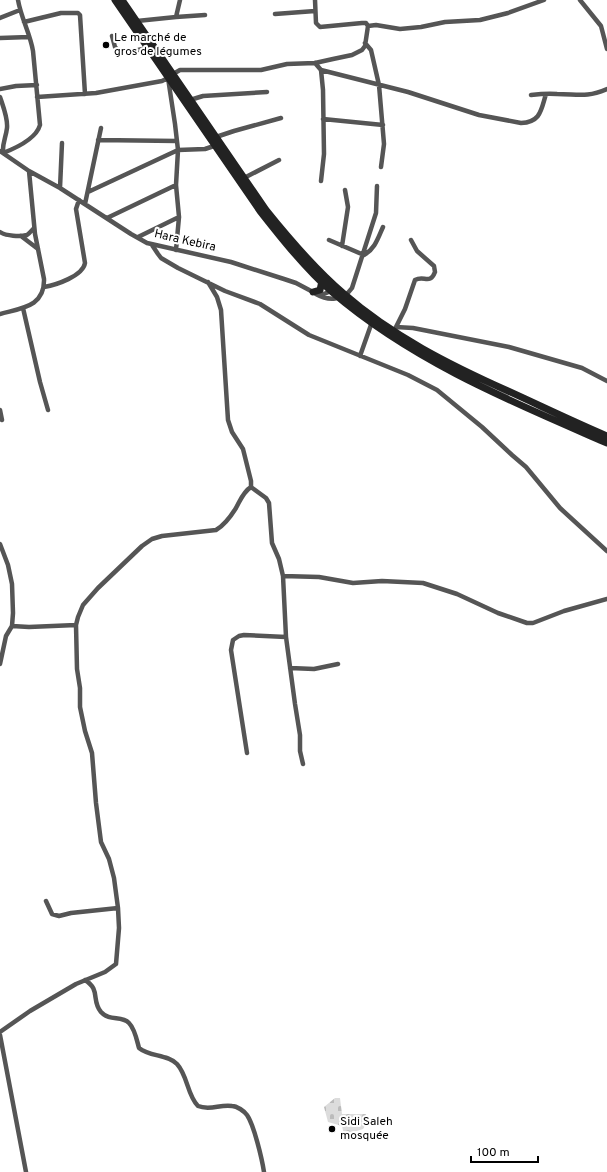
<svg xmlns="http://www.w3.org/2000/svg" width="607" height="1172" font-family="Overpass,sans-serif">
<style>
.cemetery{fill:url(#cemetery-stones)}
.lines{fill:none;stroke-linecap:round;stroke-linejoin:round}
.minor{stroke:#555;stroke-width:4.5}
.secondary{stroke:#222;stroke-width:7}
.poi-dot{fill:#000;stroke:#fff;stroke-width:1.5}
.labels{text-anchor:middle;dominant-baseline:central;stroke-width:4;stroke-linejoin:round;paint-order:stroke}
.poi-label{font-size:12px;fill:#000;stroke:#fff;text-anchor:start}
.street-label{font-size:12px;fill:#000;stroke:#fff}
</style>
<defs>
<pattern id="cemetery-stones" width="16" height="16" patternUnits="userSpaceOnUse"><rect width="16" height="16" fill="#dcdcdc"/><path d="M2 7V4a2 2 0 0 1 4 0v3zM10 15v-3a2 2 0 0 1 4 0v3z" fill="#bbb"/></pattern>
</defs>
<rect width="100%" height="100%" fill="#fff"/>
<!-- cemetery -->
<path class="cemetery" d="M335,1098h5l2,16h24l1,9 -4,6 -19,6 -2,-9 -14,-4 -4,-15z"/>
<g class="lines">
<!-- minor -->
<path class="minor" d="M315,0l1,23 4,4 42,-4h4l2,3 8,-1 24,4 21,-2 24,-5 35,-2 28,-7 36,-13
M580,0l21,26 6,23
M275,14l40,-3
M176,17l29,-2
M0,18l20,-8
M137,21l39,-4 4,-17
M24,22l37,-9h17l2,2 5,79
M112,36l3,11 4,4 19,-1 10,-2
M0,38l29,-1
M365,43l6,7 8,35 5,59 -3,23
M315,63l6,7 2,20 1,64 -3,27
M321,70l87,22 71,23 42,8c20,-1 20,-13 25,-29
M173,74l7,-4h81l26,-6 28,-1 18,-4 19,-4 10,-5 3,-4 3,-20
M0,89l16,-3 21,-1
M531,95c8,-1 17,-2 26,-1 21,0 29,4 50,-5
M0,97c3,9 8,21 7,31 -1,9 -5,16 -4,25 13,-5 33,-14 37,-28l-7,-74c-3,-18 -12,-33 -15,-51
M37,97l59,-4 66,-12 6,-3 7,46 3,26 -2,35 3,32 -3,33
M190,100l13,-4 64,-4
M323,119l60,6
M216,137l18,-6 47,-13
M98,140l79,1
M0,151l29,20 31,17 71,46 16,9 84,19 53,17 12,4 17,9 11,2 9,-4
M244,178l35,-18
M60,188l2,-45
M88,192l90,-42 27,-1 9,-3
M85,204l16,-76
M107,218l69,-33
M0,232c6,4 20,5 27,3 3,-2 5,-5 7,-7
M21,236l17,13
M138,237l41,-20
M329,240l35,15
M152,245l6,9 3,4 17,10 47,23 35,13 49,31 99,40 29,15 45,37 30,28 14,12 34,41 47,43
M342,246l6,-39 -3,-17
M364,255c11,-6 14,-17 19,-28
M208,282l9,15 4,13 7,110 4,12 11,17 8,32v6l15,11 3,5 3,40 7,16 4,17 3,61 9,67 5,31v16l3,13
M44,287c12,-2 39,-11 41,-24l-9,-54 3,-9
M316,294c12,7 27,7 36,-6l24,-75 1,-27
M23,308l17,74 8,28
M0,314c21,-6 45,-7 44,-35l-9,-45 -6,-63
M396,327l9,-18 10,-29c9,-5 15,5 20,-8l-1,-6 -17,-15 -6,-11
M393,334l3,-7 17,1 96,19 73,21 25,13
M360,356l12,-34
M0,410l2,10
M0,544l8,21 4,19 1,29 -1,13 -6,10 -6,28
M283,576l36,1 34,6 29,-2 41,2 34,11 41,19 29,10h6l31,-12 43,-12
M12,626l17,1 47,-2
M290,668l24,1 24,-5
M247,753l-16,-103 2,-10 6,-4 5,-1 42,2
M46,901l6,13 7,2 12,-3 47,-5
M85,980c16,10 6,20 16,32 9,10 20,3 28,11 6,6 8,18 10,25 11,9 28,6 38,16 11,12 10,31 21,42 12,5 22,-2 34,0 5,0 12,5 15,9 7,10 15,44 17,57
M0,1032l30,-21 46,-27 29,-12 11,-8 3,-36 -1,-20 -4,-30 -5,-19 -8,-17 -5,-39 -4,-50 -7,-22 -5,-24v-19l-3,-19 -1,-44 2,-8 5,-12 15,-17 44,-42 10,-7 10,-3 54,-6c7,-4 15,-14 20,-22 4,-7 7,-16 15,-21
M0,1035l26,137"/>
<!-- secondary -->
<path class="secondary" d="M115,0l145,211c22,28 45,57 72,81 80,69 180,110 275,151
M122,0l144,210c24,30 49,59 78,84 48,42 106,71 164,97 33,15 66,31 99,45
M313,292l7,-2 2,-9"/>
</g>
<!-- markers -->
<g class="poi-dot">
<circle cx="106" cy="45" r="4"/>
<circle cx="332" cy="1129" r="4"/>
</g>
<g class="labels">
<!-- poi labels -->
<g class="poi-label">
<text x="114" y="38">Le marché de<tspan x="114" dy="14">gros de légumes</tspan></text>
<text x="340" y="1122">Sidi Saleh<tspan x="340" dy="14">mosquée</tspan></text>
</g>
<!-- street labels -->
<g class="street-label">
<text transform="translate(185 241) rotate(13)">Hara Kebira</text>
</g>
</g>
<!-- scale -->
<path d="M471 1156v6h67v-6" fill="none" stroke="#000000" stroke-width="2"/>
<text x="477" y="1156" font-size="12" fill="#000000" stroke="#ffffff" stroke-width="3" paint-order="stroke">100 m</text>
</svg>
